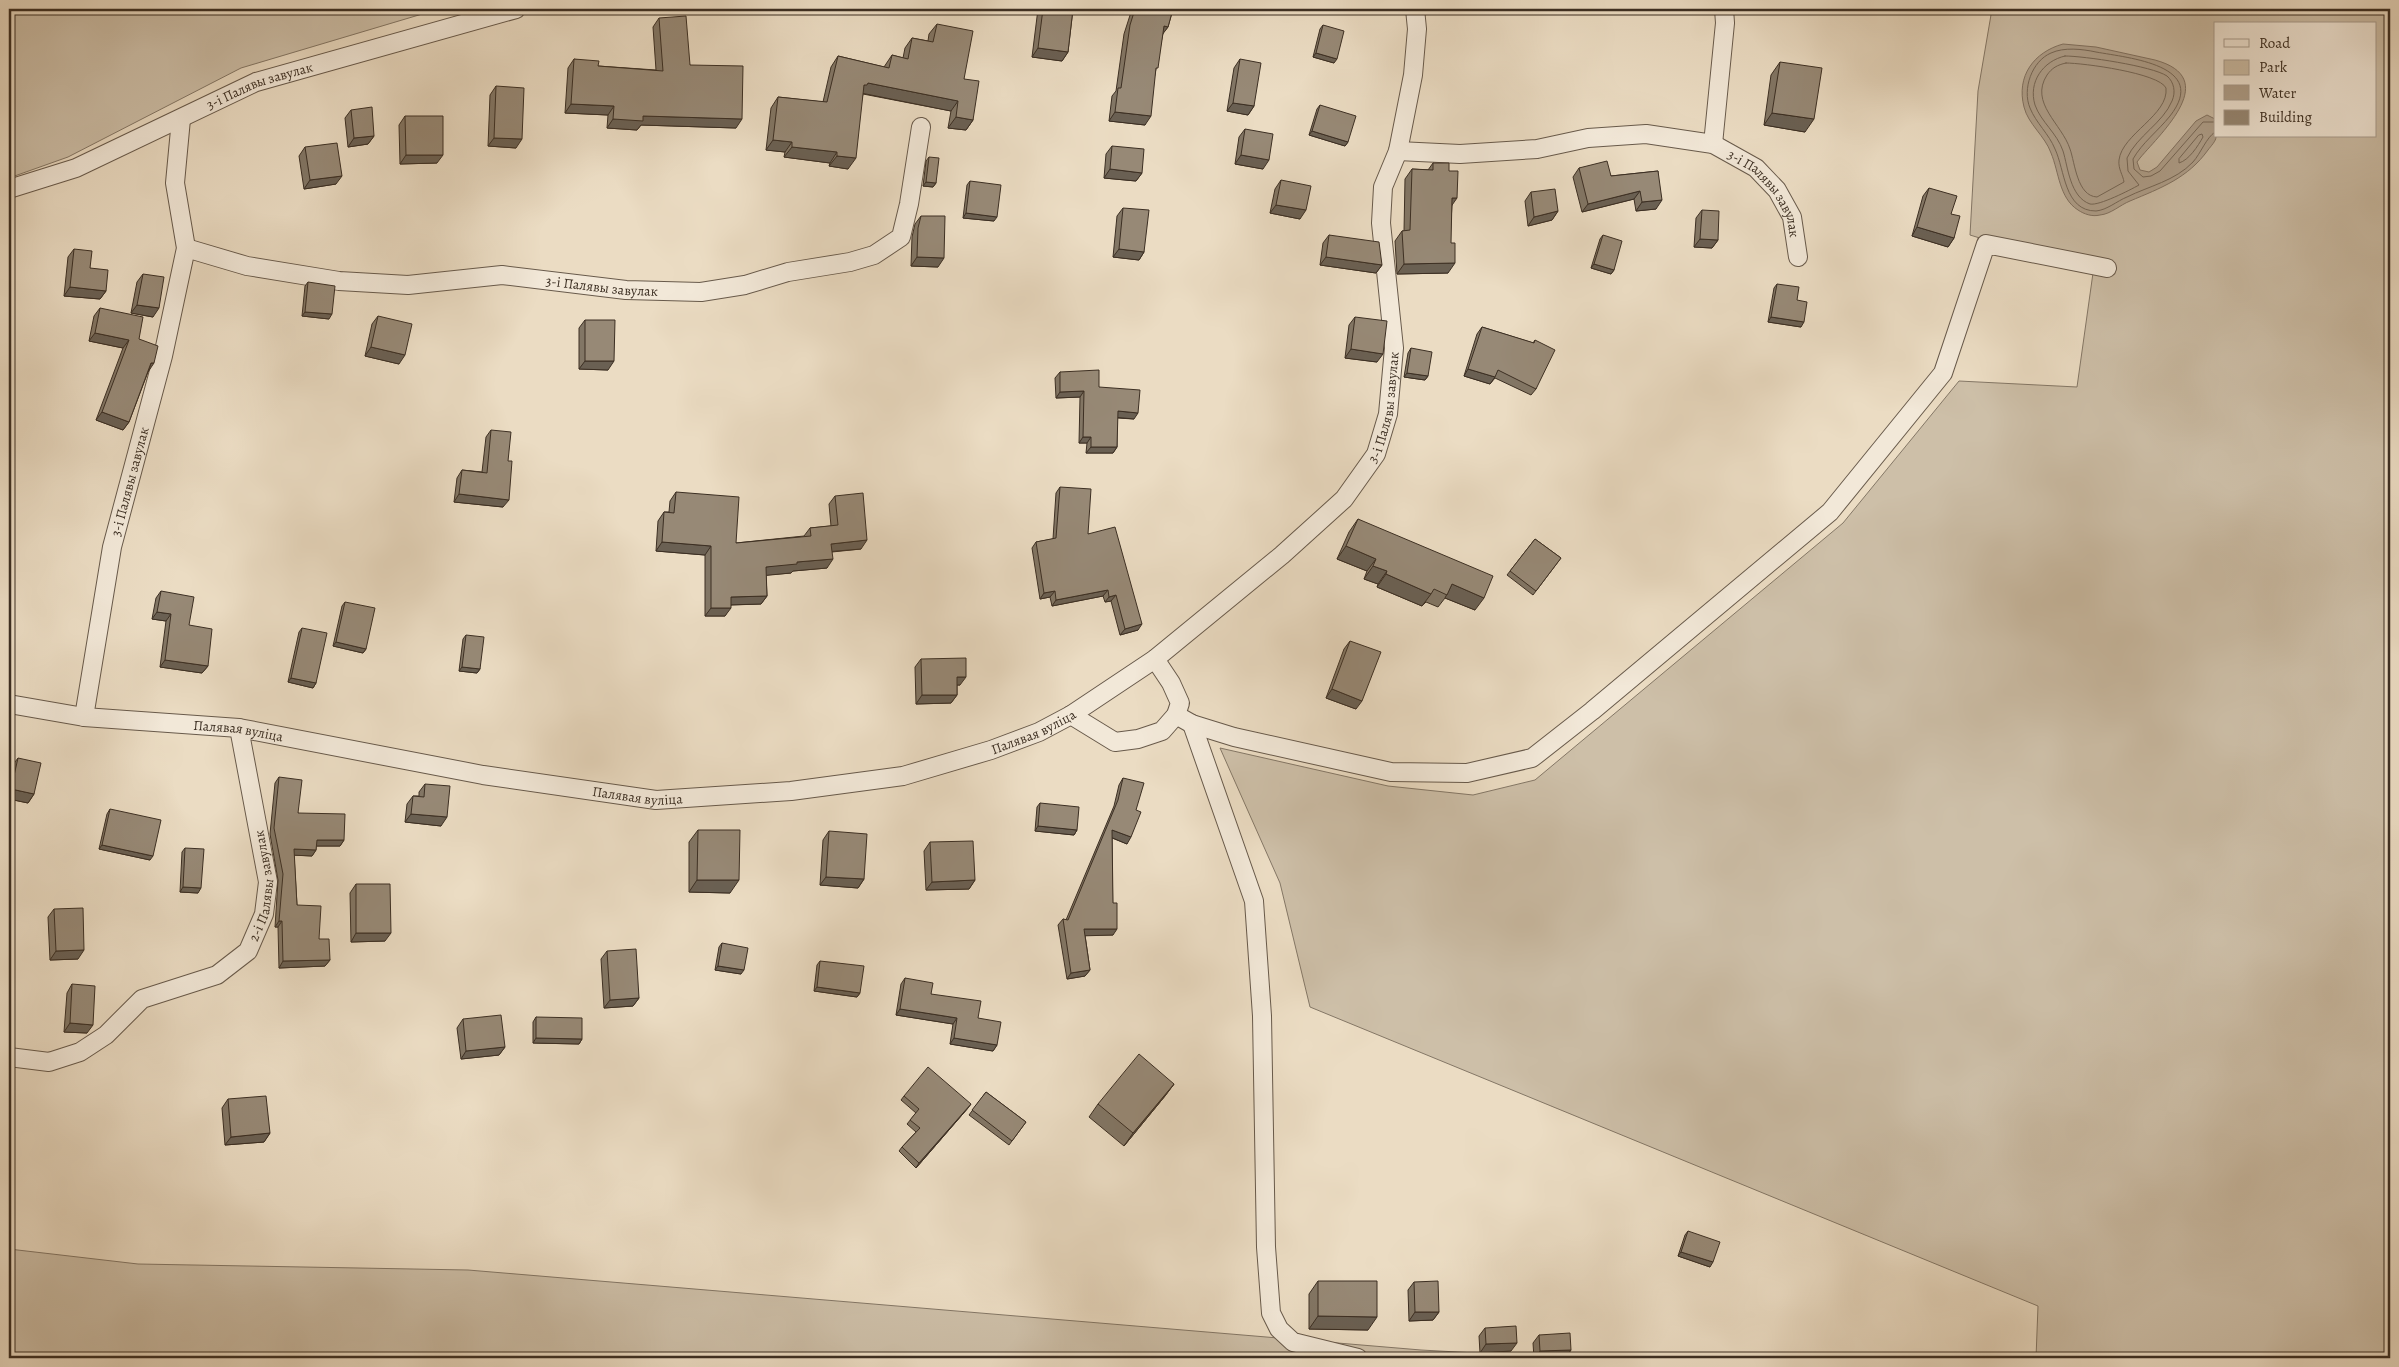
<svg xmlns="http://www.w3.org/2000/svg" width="2399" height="1367" font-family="Alegreya,serif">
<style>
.green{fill:#cdbfa8;stroke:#847766;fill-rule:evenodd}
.water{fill:#b0a18d;stroke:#827363}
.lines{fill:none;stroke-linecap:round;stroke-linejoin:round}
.shore{stroke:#766858;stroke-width:1}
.minor-casing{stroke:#685a4b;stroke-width:20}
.minor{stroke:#f2e8d8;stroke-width:18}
.wall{fill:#827665;stroke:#3c2f23}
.shaded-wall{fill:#6a6053;stroke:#3c2f23}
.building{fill:#978976;stroke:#3c2f23}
.labels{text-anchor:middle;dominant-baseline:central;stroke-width:4.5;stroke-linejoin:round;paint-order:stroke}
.street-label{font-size:14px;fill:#3c2f23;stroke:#f2e8d8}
</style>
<rect width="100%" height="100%" fill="#ebdcc3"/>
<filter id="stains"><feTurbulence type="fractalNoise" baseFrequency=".004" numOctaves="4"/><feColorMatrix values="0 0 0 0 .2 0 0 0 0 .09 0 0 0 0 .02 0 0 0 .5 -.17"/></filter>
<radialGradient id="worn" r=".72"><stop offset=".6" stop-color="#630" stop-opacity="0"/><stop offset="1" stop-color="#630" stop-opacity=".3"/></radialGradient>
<!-- green -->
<path class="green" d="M9,9h430l-198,59 -173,89 -59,21z
M1992,9h398v1349h-354l2,-52 -728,-299 -30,-124 -60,-135 168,38 85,9 62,-15 308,-257 116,-142 118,6 16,-114 -123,-38 8,-144zM2215,24h160v112h-160z
M9,1249l129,15 330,6 953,80 146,8h-1558z"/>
<!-- water -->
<path class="water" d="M2063,44l33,3 59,13c66,18 8,71 -15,98l-3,4 3,8 9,2 8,-5 39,-46 11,-6 8,4c0,5 2,15 1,18 0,4 -5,9 -8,13 -20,28 -47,38 -78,51 -10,4 -19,13 -30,14 -8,2 -16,-1 -22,-5 -19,-12 -19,-38 -27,-57 -6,-17 -23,-29 -27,-46 -8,-31 10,-55 39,-63z"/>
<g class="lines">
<!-- shore -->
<path class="shore" d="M2065,56c19,0 87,10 102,20 7,6 9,16 5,25 -9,22 -35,35 -45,57l1,13 11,14c-9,5 -40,21 -49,19 -20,-7 -22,-37 -27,-53 -6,-18 -22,-29 -28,-46 -7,-23 8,-44 30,-49z
M2066,63c17,0 93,10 100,25 3,27 -44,46 -47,72 -1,9 4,15 5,22l-27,15c-20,-1 -22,-34 -27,-48 -8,-25 -41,-46 -23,-74 5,-7 10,-10 19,-12z
M2215,122h-12l-43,49 -9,5 -8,1 -9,-8 -1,-10c9,-16 25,-28 37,-43 40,-51 -41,-58 -74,-64 -14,-3 -32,-5 -45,1 -19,8 -29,36 -21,55 6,15 19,26 25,41 10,21 9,62 41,62 11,-1 21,-10 31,-14 22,-11 48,-16 66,-35 8,-9 13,-24 22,-30
M2199,135l3,-1 1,3c-5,9 -14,23 -24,26v-4z"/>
<!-- minor casing -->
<g class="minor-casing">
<g id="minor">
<path d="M1713,144l12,-121 -1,-14"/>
<path id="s1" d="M1398,151l62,3 77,-5 51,-11 58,-4 67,10 43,24 21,22 15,27 6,40"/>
<path id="s2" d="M9,189l67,-21 180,-86 260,-73"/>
<path id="s3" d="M186,248l61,18 92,15 69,4 94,-10 124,15 75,2 44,-7 43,-13 62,-10 24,-7 27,-18 8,-33 12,-77"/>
<path id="s4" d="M9,704l75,13 155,11 244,47 173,25 135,-9 112,-15 88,-26 48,-18 32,-17 84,-56 127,-104 62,-56 32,-45 12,-40 6,-66 -13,-125 2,-36 15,-36 15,-76 4,-46 -2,-20"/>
<path d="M1071,715l44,27 23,-3 24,-8 14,-16 4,-12 -9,-20 -16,-24"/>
<path d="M1176,715l16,9 42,13 157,35 76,1 65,-15 60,-47 238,-199 113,-139 43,-129 121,24"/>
<path id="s5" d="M84,717l28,-170 51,-191 23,-108 -11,-65 6,-64"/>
<path d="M1192,724l62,177 8,115 4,231 5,66 8,16 14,13 65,16"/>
<path id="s6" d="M9,1057l40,5 31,-10 26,-17 36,-36 75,-24 31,-24 16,-37 4,-32 -29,-154"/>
</g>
</g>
<!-- minor -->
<use href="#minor" class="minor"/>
</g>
<!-- wall -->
<path class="wall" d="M1038,9h35l-5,43 -6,9 -30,-4z
M1132,9h41l-5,18 -5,6 -18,92 -36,-4 3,-25 4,-5 8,-57z
M659,18l31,47 46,63 -95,-3 -4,5 -30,-2 1,-13 -43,-2 3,-45 6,-9 24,7 58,4 -3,-43z
M937,24l27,55 9,41 -7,10 -18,-2 3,-17 -88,-17 -15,75 -19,-3 1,-3 -46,-6 1,-5 -19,-2 5,-42 7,-11 45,5 8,-35 7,-11 46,11 8,-12 11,3 2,-10 7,-10 16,3 1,-7z
M1323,25l11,38 -21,-6 7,-28z
M1240,59l14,47 -6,9 -21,-4 7,-43z
M1780,62l25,70 -41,-7 7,-50z
M496,86l20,62 -28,-2 2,-51z
M1320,105l28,37 -3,4 -36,-11 8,-26z
M351,110l23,26 -6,8 -20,3 -3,-29z
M405,116l32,47 -37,1 -1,-39z
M1245,129l18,40 -28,-5 4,-27z
M1112,146l30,27 -6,8 -32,-3 2,-24z
M305,147l31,37 -32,5 -5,-33z
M929,157l7,26 -3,4 -10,-1 3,-25z
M1433,163l16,8 3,34 -4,68 -51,1 -2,-33 7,-10h2l1,-52 7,-10 16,1z
M1579,168l32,8 47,-5 -2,38 -20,2 -2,-12 -52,13 -9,-35z
M1281,180l19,39 -30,-6 5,-24z
M970,181l24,40 -31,-3 4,-33z
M1929,188l22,26 3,24 -6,9 -36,-11 11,-40z
M1531,192l27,19 -6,9 -24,6 -3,-25z
M1123,208l21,44 -5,8 -26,-3 4,-41z
M1702,210l16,30 -6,8 -18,-1 2,-29z
M921,216l17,51 -27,-1 1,-29 3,-13z
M1329,235l53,30 -6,8 -56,-8 3,-22z
M1603,235l11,35 -3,4 -20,-6 9,-29z
M74,249l16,19 16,23 -6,8 -36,-3 4,-39z
M143,274l10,43 -22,-4 6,-31z
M308,282l21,37 -27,-3 3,-30z
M1777,284l20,16 4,27 -33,-5 6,-34z
M100,308l39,31 9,33 -19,50 -6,8 -27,-10 27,-72 -34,-7 5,-25z
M378,316l21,48 -34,-8 7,-32z
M1355,317l22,45 -32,-4 4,-33z
M585,320l23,50 -29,-1v-41z
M1482,327l51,16 2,-3 1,49 -5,6 -36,-17 -5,6 -26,-8 13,-42z
M1411,348l17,28 -3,4 -21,-3 4,-24z
M1060,372l39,15 35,32 -17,-1v29l-4,6h-27l1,-10h-8l1,-46 -24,1 -1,-20z
M491,430l12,77 -49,-5 3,-24 5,-8 20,2 4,-35z
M1060,487l28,47 50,96 -18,5 -9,-34 -6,1 -2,-6 -51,10 -2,-9 -10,2 -8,-51 4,-6 17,-3 3,-46z
M676,492l60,51 68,-7 6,-8 21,-2 -2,-22 6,-8 26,53 -29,3 -5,16 -34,3 -2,2 -25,2 1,21 -6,8 -30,1 -6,11h-20v-61l-49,-4 2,-30 6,-9h5l1,-11z
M1358,519l117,91 -30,-12 -7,9 -12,-5 -4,4 -45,-19 1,-3 -14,-5 3,-8 -30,-12 12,-27z
M1535,539l26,19 -28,37 -26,-20z
M161,591l47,75 -6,7 -42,-6 6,-46 -14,-2 4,-21z
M345,602l21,47 -3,4 -30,-7 9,-40z
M302,628l14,55 -3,5 -25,-6 11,-50z
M466,635l14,34 -3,4 -18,-2 4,-32z
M1350,641l6,68 -30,-11 18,-49z
M921,659l39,26h-3v10l-6,8 -35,1 -1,-37z
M18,758l16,36 -6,9 -19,-4v-18l3,-15z
M279,777l19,36 46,27 -4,6h-24v4l-4,6 -18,-1 3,50 22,34 11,21 -5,6 -46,2 -1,-41h-3l3,-47 -8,-46 5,-51z
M1123,778l4,66 -15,-6 1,97h-28l5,35 -5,6 -18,3 -9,-54 5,-6 3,1 48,-114 5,-21z
M425,784l16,42 -36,-4 2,-18 6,-8h6v-4z
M1040,803l37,27 -3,5 -39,-4 2,-24z
M110,809l40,51 -51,-11 8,-35z
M698,830l32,63 -41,-1v-50z
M829,831l35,48 -6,9 -38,-3 3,-45z
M930,842l45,38 -6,9 -43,1 -2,-39z
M185,848l13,45 -18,-1 2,-40z
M356,884l29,57 -34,1 -1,-49z
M54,909l24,50 -28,1 -2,-43z
M722,943l19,31 -26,-4 4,-23z
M607,951l32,47 -6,8 -29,2 -3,-49z
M820,961l40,32 -3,4 -43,-6 3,-26z
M905,978l26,16 66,51 -4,6 -43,-7 3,-20 -57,-9 5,-31z
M72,984l15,49 -23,-1 3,-39z
M536,1017l46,22 -3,5 -46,-1v-21z
M463,1019l42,28 -6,8 -38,4 -4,-31z
M1174,1084l-9,12 -41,50 -35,-29 9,-13z
M986,1092l40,30 -17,23 -40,-30z
M904,1096l64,12 -52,60 -17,-17 3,-4 14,-15 -9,-8 9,-11 -15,-13z
M228,1099l42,34 -6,9 -39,3 -3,-37z
M1688,1231l22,36 -32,-11 7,-21z
M1318,1281l50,49 -59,-1v-35z
M1414,1282l25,30 -6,8 -24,1 -1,-31z
M1485,1328l26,23 -31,2 -1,-17z
M1539,1335l32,15 -6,8h-31l-1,-15z"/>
<!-- shaded-wall -->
<path class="shaded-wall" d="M1164,26l4,1 -6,8z
M1038,48l30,4 -6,9 -30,-4z
M1316,53l21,6 -3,4 -21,-6z
M868,83l90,18 -7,10 -90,-18 3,-8z
M1233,103l21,3 -6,9 -21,-4z
M571,104l43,2 -6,9 -43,-2z
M1115,112l36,4 -6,9 -36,-4z
M1772,113l42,6 -9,13 -41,-7z
M643,116l99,3 -6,9 -95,-3 -4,5 -30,-2 6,-9z
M956,117l17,3 -7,10 -18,-2z
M1312,131l36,11 -3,4 -36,-11z
M374,136l-6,8 -20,3 6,-9z
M494,138l28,1 -6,9 -28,-2z
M773,140l19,2 -7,10 -19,-2z
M792,147l45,5 -7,11 -46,-6z
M406,155h37l-6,8 -37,1z
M1241,155l28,5 -6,9 -28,-5z
M837,156l19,2 -8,11 -19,-3z
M1110,169l32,4 -6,8 -32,-3z
M342,176l-6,8 -32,5 6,-9z
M926,182l10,1 -3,4 -10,-1z
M1640,191l-6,8 -52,13 6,-8z
M1452,198h5l-7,10z
M1662,200l-6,9 -20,2 6,-9z
M1276,205l30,5 -6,9 -30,-6z
M1558,211l-6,9 -24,6 6,-9z
M966,213l31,4 -3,4 -31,-3z
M1917,227l37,11 -6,9 -36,-11z
M1700,239l18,1 -6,8 -18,-1z
M1119,249l25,3 -5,8 -26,-3z
M917,257l27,1 -6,9 -27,-1z
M1326,257l56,8 -6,8 -56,-8z
M1455,263l-7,10 -51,1 7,-10z
M1594,264l20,6 -3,4 -20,-6z
M70,287l36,4 -6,8 -36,-3z
M137,305l22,3 -6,9 -22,-4z
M305,312l27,2 -3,5 -27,-3z
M1771,317l33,5 -3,5 -33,-5z
M95,333l34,7 -6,8 -34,-7z
M371,347l34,8 -6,9 -34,-8z
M1351,349l32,5 -6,8 -32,-4z
M585,361h29l-6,9 -29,-1z
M151,363h3l-6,9z
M1468,369l27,8 -5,7 -26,-8z
M1407,373l21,3 -3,4 -21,-3z
M1084,391l-4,6 -24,1 4,-6z
M1118,411l20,2 -4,6 -21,-2z
M102,412l27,10 -6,8 -27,-10z
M1083,437h8l-4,6h-8z
M1091,447h26l-4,6h-27z
M459,494l50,6 -6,7 -49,-5z
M867,540l-6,9 -36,3 6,-8z
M662,542l49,4 -6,9 -49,-4z
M1346,546l30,13 -9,12 -30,-12z
M833,559l-6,9 -34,3 -2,2 -31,3 6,-9 31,-5z
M1373,566l14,5 -9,13 -14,-5z
M1386,574l45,20 -9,12 -45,-19z
M1452,584l32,14 -9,12 -30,-12z
M1108,590l-5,6 -51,10 4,-6z
M1055,591l-5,6 -10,2 4,-6z
M1116,595l-5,6 -6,1 4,-5z
M767,596l-6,8 -36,1 6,-8z
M711,608h20l-6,8h-20z
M157,612l14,2 -5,7 -14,-2z
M1142,624l-4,6 -18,5 5,-6z
M336,642l30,7 -3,4 -30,-7z
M165,660l43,6 -6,7 -42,-6z
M462,667l18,2 -3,4 -18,-2z
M957,677h9l-6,8h-9z
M291,678l25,5 -3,5 -25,-6z
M1332,689l30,12 -6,8 -30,-11z
M922,695h35l-6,8 -35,1z
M11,789l23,5 -6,9 -19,-4v-6z
M411,814l36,3 -6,9 -36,-4z
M1038,826l39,4 -3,5 -39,-4z
M1112,830l19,7 -4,7 -19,-8z
M317,840h27l-4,6h-28z
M102,845l51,11 -3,4 -51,-11z
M294,849l22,1 -4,6 -22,-1z
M826,877l38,2 -6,9 -38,-3z
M697,880h42l-9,13 -41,-1z
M975,880l-6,9 -43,1 6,-8z
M183,887l18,1 -3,5 -18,-1z
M279,921h3l-4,6h-3z
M1084,929h33l-4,6 -34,1z
M356,933h35l-6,8 -34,1z
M84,950l-6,9 -28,1 6,-9z
M330,960l-5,6 -46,2 4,-7z
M718,966l26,4 -3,4 -26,-4z
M1090,970l-5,6 -18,3 4,-6z
M817,987l43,6 -3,4 -43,-6z
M639,998l-6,8 -29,2 6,-8z
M900,1009l57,9 -4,6 -57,-9z
M70,1023l23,2 -6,8 -23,-1z
M536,1038l46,1 -3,5 -46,-1z
M954,1038l43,7 -4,6 -43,-7z
M505,1047l-6,8 -38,4 5,-8z
M1174,1084l-9,12 -41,50 9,-13z
M971,1104l-3,4 -52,60 3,-5z
M270,1133l-6,9 -39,3 6,-8z
M1681,1252l32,10 -3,5 -32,-11z
M1415,1312h24l-6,8 -24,1z
M1318,1316l59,1 -9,13 -59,-1z
M1517,1343l-6,8 -31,2 6,-9z
M1571,1350l-6,8h-30l5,-7z"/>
<!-- building -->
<path class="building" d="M1043,9h30l-5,43 -30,-4z
M1135,9h38l-5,18 -4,-1 -6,42h-2l-5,48 -36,-4 3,-24h3l9,-63z
M686,16l4,49 53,1 -1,53 -99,-3v5l-30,-2 1,-13 -43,-2 3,-45 25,2 -1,5 65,5 -4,-53z
M937,24l36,7 -9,48 15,2 -6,39 -17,-3 2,-16 -90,-18 -1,2h-3l-8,73 -19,-2v-4l-45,-5v-5l-19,-2 5,-43 49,5 11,-46 51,12 3,-13 16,4 4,-21 21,4z
M1323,25l21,6 -7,28 -21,-6z
M1240,59l21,4 -7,43 -21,-3z
M1780,62l42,6 -8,51 -42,-6z
M496,86l28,2 -2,51 -28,-1z
M1320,105l36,11 -8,26 -36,-11z
M372,107l2,29 -20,2 -3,-28z
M405,116h38v39h-37z
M1245,129l28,5 -4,26 -28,-5z
M337,143l5,33 -32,4 -5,-33z
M1112,146l32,3 -2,24 -32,-4z
M929,157l10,1 -3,25 -10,-1z
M1607,161l4,15 47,-5 4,29 -20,2 -2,-11 -52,13 -9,-36z
M1433,163h16v8h9l-1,27h-5l-1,45h4v20l-51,1 -2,-33 8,-1 2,-61 21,1z
M1281,180l30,6 -5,24 -30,-5z
M970,181l31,4 -4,32 -31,-4z
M1929,188l28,8 -6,18 9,2 -6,22 -37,-11z
M1555,189l3,22 -24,6 -3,-25z
M1123,208l26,2 -5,42 -25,-3z
M1702,210l17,1 -1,29 -18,-1z
M921,216h24l-1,42 -27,-1 1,-29z
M1329,235l50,7 3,23 -56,-8z
M1603,235l19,6 -8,29 -20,-6z
M74,249l18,2 -2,17 18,2 -2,21 -36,-4z
M143,274l21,3 -5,31 -22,-3z
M308,282l27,4 -3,28 -27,-2z
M1777,284l22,3 -2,13 10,2 -3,20 -33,-5z
M100,308l43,9 -4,22 19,7 -4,17h-3l-22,59 -27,-10 27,-72 -34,-7z
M378,316l34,8 -7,31 -34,-8z
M1355,317l32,4 -4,33 -32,-5z
M585,320h30l-1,41h-29z
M1482,327l52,16 1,-3 20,10 -19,39 -38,-19 -3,7 -27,-8z
M1411,348l21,4 -4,24 -21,-3z
M1099,370v17l41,3 -2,23 -20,-2 -1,36h-26v-10h-8l1,-46 -24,1v-20z
M491,430l20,2 -3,29h4l-3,39 -50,-6 3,-24 25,3z
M1060,487l31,2 -3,45 27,-7 27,97 -17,5 -9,-34 -7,2 -1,-7 -52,10 -1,-9 -11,2 -8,-51 20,-4z
M676,492l63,5 -3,46 75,-7 -1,-8 28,-3 -3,-29 28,-3 4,47 -36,4 2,15 -36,3v2l-31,3 1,29 -36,1v11h-20v-62l-49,-4 2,-30 10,1z
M1358,519l135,57 -9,22 -32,-14 -5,11 -13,-6 -3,5 -45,-20 1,-3 -14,-5 3,-7 -30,-13z
M1535,539l26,19 -25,33 -26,-20z
M161,591l33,6 -5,28 23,4 -4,37 -43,-6 6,-46 -14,-2z
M345,602l30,6 -9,41 -30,-7z
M302,628l25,5 -11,50 -25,-5z
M466,635l18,2 -4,32 -18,-2z
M1350,641l31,11 -19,49 -30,-12z
M966,658v19h-9v18h-35l-1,-36z
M18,758l23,5 -7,31 -23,-5z
M279,777l23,3 -4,33 47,1 -1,26h-27l-1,10 -22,-1 3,56 24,1 -2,33h10l1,21 -47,1 -1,-40h-3l4,-47 -9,-46z
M1123,778l21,5 -8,27 5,2 -10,25 -19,-7 1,73h4v26h-33l6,41 -19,3 -8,-54 5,1 50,-120z
M425,784l25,2 -3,31 -36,-3 2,-18 11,1z
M1040,803l39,4 -2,23 -39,-4z
M110,809l51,11 -8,36 -51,-11z
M698,830h42l-1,50h-42z
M829,831l38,3 -3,45 -38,-2z
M973,841l2,39 -43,2 -2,-40z
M185,848l19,1 -3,39 -18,-1z
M356,884h34l1,49h-35z
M83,908l1,42 -28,1 -2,-42z
M722,943l26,5 -4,22 -26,-4z
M636,949l3,49 -29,2 -3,-49z
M820,961l44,5 -4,27 -43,-6z
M905,978l28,5 -2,11 50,7 -3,17 23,4 -4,23 -43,-7 3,-20 -57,-9z
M72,984l23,2 -2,39 -23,-2z
M501,1015l4,32 -39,4 -3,-32z
M536,1017l46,1v21l-46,-1z
M1139,1054l35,30 -41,49 -35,-29z
M928,1067l43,37 -52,59 -17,-16 18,-19 -10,-8 9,-11 -15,-13z
M986,1092l40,30 -14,19 -40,-31z
M266,1096l4,37 -39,4 -3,-38z
M1688,1231l32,11 -7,20 -32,-10z
M1318,1281h59v36l-59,-1z
M1438,1281l1,31h-24l-1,-30z
M1516,1326l1,17 -31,1 -1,-16z
M1570,1333l1,17 -31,1 -1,-16z"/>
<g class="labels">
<!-- street labels -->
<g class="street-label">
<text stroke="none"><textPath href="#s2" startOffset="272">3-і Палявы завулак</textPath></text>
<text stroke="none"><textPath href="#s1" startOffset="392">3-і Палявы завулак</textPath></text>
<text stroke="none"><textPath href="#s3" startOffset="421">3-і Палявы завулак</textPath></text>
<text stroke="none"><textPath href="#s4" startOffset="1534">3-і Палявы завулак</textPath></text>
<text stroke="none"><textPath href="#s5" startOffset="240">3-і Палявы завулак</textPath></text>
<text stroke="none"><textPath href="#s4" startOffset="1041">Палявая вуліца</textPath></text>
<text stroke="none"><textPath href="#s4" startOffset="231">Палявая вуліца</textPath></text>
<text stroke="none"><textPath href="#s4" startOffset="636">Палявая вуліца</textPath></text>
<text stroke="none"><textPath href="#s6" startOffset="341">2-і Палявы завулак</textPath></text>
</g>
</g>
<!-- margin -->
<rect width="2399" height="1367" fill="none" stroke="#ebdcc3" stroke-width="30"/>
<rect x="10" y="10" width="2379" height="1347" fill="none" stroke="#3c2f23" stroke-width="2.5"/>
<rect x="15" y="15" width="2369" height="1337" fill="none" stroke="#3c2f23"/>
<!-- legend -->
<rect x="2214" y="22" width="162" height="115" fill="#f2e8d8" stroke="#a99e90"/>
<rect x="2224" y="39" width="25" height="8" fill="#f2e8d8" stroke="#a99e90"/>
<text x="2259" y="48" font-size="15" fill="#3c2f23">Road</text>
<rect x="2224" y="60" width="25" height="15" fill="#cdbfa8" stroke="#a99e90"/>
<text x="2259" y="72" font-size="15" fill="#3c2f23">Park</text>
<rect x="2224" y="85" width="25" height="15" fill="#b0a18d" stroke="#a99e90"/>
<text x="2259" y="98" font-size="15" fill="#3c2f23">Water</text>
<rect x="2224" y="110" width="25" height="15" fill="#978976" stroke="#a99e90"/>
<text x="2259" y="122" font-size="15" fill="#3c2f23">Building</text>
<rect width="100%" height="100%" filter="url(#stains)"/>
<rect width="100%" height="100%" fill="url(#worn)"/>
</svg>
